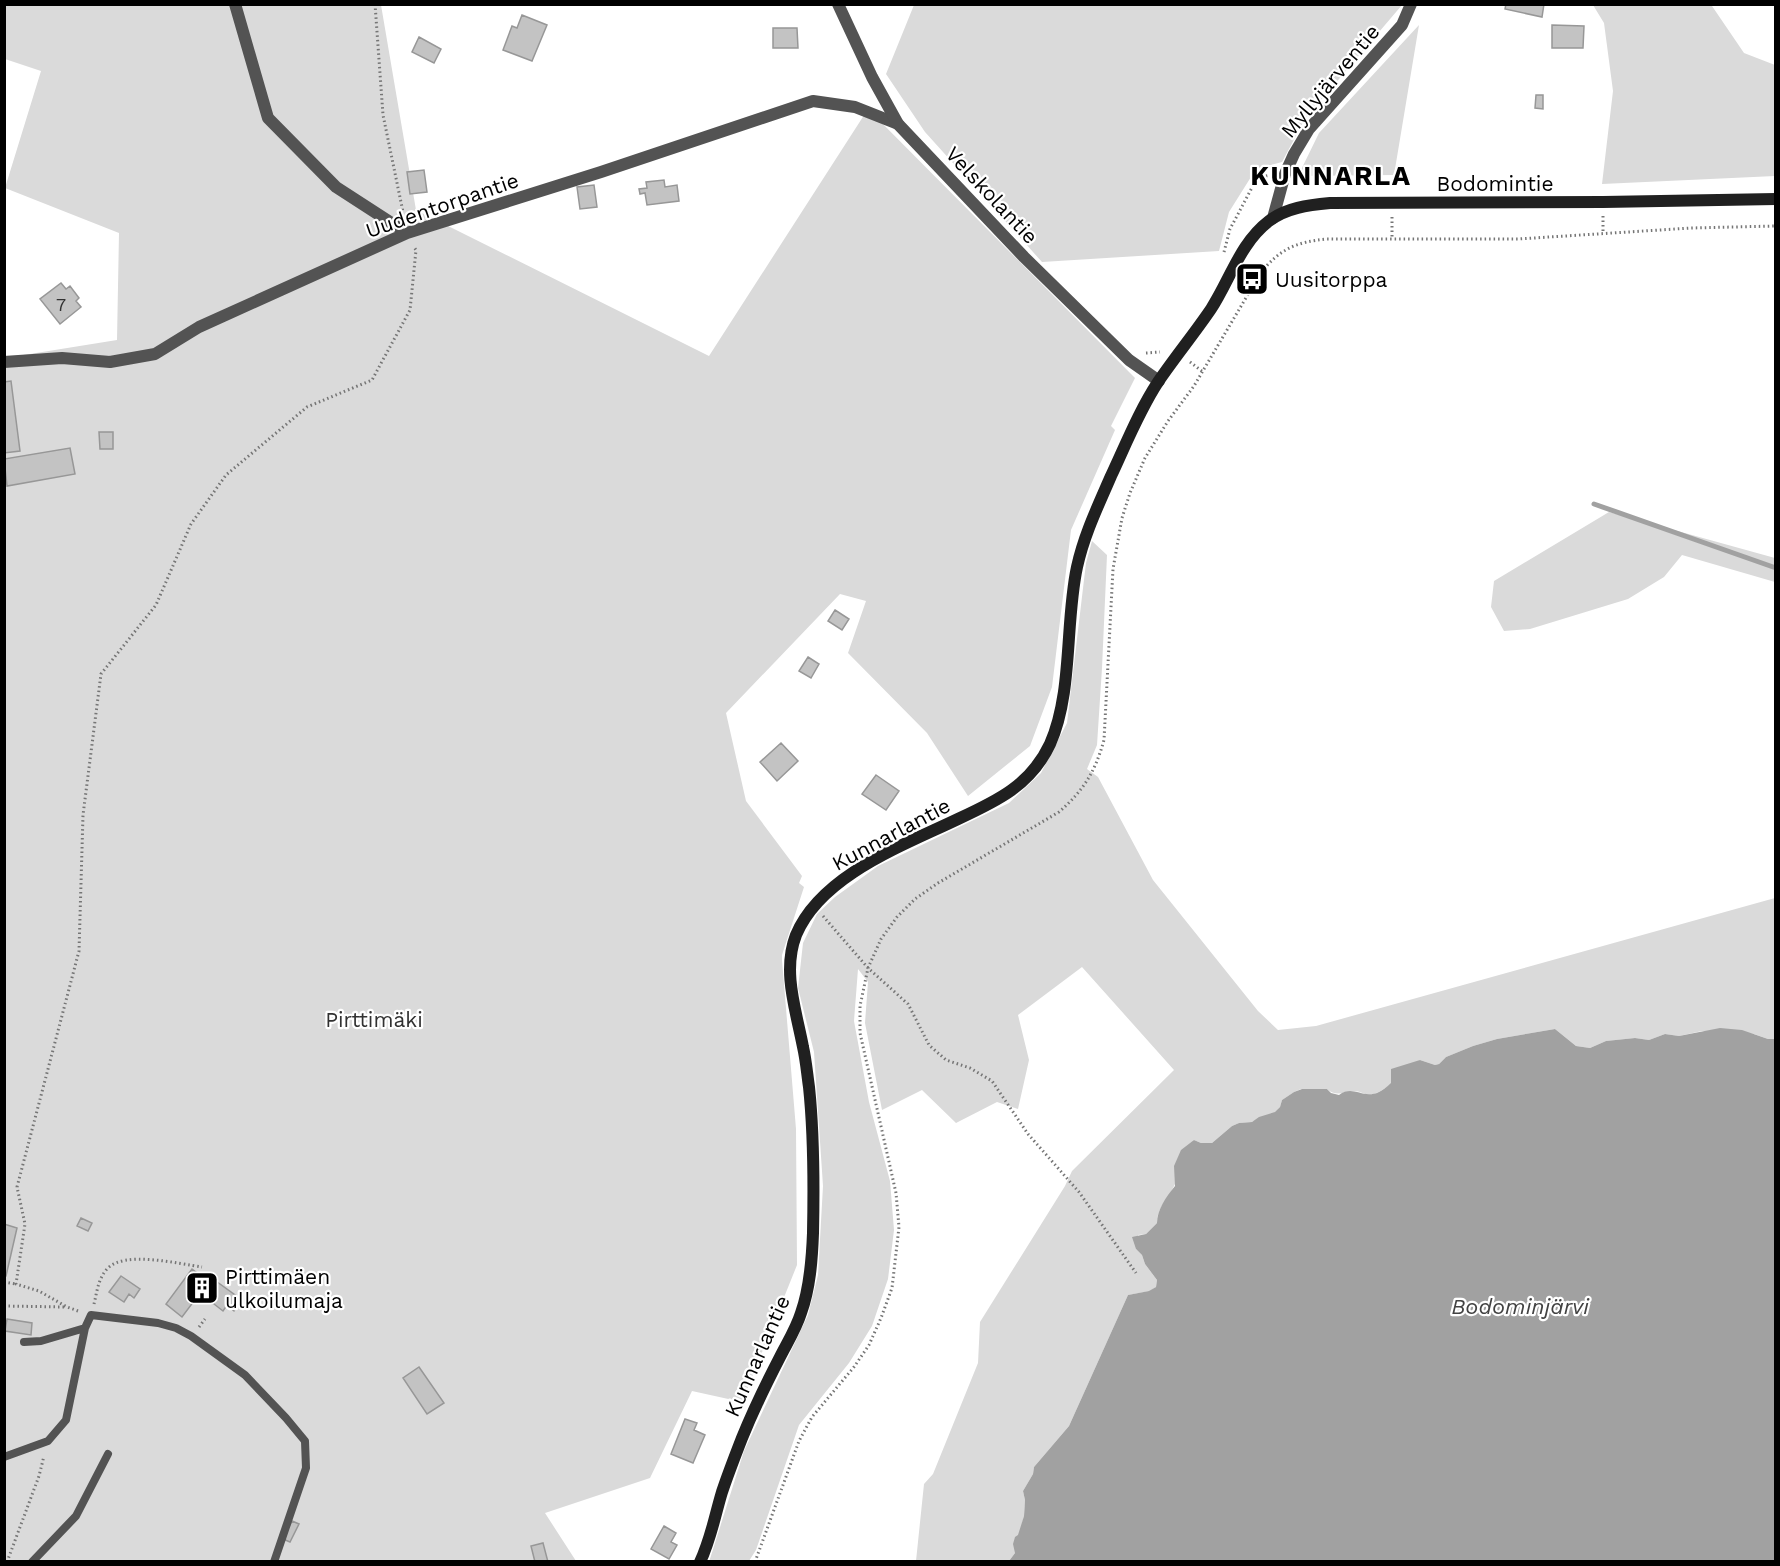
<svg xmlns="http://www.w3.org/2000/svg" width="1780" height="1566" font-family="'Work Sans',sans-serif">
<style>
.green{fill:#dadada}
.water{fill:#a1a1a1}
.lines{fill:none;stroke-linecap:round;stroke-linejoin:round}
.stream{stroke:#a1a1a1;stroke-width:5}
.building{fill:#c3c3c3;stroke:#979797;stroke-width:1.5}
.path{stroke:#757575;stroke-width:3;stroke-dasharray:1.5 3;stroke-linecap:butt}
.service{stroke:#535353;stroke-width:8}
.minor{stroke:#535353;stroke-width:12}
.tertiary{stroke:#535353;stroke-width:12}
.secondary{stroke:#202020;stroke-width:12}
.labels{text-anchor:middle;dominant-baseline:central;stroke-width:4.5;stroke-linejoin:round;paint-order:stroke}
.number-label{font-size:18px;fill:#313131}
.street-label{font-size:21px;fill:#000;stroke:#fff}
.poi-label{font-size:21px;fill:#000;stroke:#fff;text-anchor:start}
.park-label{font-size:21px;fill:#313131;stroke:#fff}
.water-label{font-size:22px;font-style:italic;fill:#424242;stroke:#fff}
.district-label{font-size:27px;font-weight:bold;letter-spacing:1.5px;fill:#000;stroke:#fff}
</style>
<rect width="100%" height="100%" fill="#fff"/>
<!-- green -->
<path class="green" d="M5,5h376l35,205 293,146 159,-247 267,269 -24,48 4,4 -44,100 -19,157 -22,59 -62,50 -41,-63 -79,-80 18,-52 -26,-7 -114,119 20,88 56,75 -3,7 5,4 -22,68v5l14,169 1,136 -55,137 -50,-11 -42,87 -105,35 31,48 -571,1v-1204l112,-18 2,-107 -114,-45 36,-117 -36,-12z
M914,5v-1l488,1 -97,114 -23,43 -26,7 -27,43 -10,39 -177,11 -117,-130 -39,-58z
M1593,5h121l-2,1 32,47 31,12v111l-173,8 11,-93 -9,-68z
M1419,25l-25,150 -96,1 21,-43z
M1609,512l166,46v24l-93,-27 -18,22 -36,22 -98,30 -26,2 -13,-24 3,-26z
M1092,541l15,14 -5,113 -5,77 -10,24 11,8 55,103 105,131 20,19 38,-4 459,-128v141h-7l-14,-5 -52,-3 -23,5 -14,-2 -16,6 -14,-2 -29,3 -16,7 -14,-2 -21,-17 -58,10 -24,7 -27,11 -7,7 -4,1 -15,-5c-11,9 -35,32 -47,34 -8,2 -12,-3 -19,-3 -11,0 -17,7 -27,-2h-26l-7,3 -12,8 -2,7 -5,6 -23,9 -13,1 -7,3 -20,17h-11l-7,-3 -2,3c-6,14 -10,28 -17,41 -6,14 -18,23 -18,39l-11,11 -8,1 -2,14 6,6 3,9 12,16 -1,7 -6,4 -22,4 -59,131 -35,41 -1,7 -10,17 2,9 -1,16 -9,37 -6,8h-93l8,-77 9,-10 45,-111 2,-41 85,-136 7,-15 102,-101 -92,-103 -64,48 11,45 -11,49 -21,-7 -41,21 -34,-33 -40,20 -17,-87 3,-41 -10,-13 -4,52 15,81 21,79 4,49 -6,49 -16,47 -23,37 -50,62 -43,125 -7,11 -40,1 35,-111 64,-136 10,-40 5,-89 -9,-134 -16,-64 5,-45 14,-29 18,-17 43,-31 131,-63 32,-30 26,-50 19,-160z"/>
<!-- water -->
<path class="water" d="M1720,1028l22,2 26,9h7v522h-766l6,-8 -2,-9 2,-7 3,-2 6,-19 1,-16 -2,-9 10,-17 1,-7 35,-41 59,-131 21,-4 7,-4 1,-7 -12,-16 -3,-9 -6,-6 -4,-12 14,-3 11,-11c0,-13 9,-26 18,-37l-1,-20 7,-16 13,-10 7,3h11l20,-17 7,-3 13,-1 7,-5 16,-5 5,-5 2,-7 12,-8 8,-3h25l4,4 8,2c18,-13 27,13 52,-12v-14l29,-9 15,5 4,-1 7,-7 27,-11 24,-7 58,-10 21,17 14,2 16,-7 29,-3 14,2 16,-6 14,2z"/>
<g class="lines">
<!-- stream -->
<path class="stream" d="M1594,504l182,64"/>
</g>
<!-- building -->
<path class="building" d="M1506,4h38l-2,13 -37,-8z
M522,15l25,10 -15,36 -29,-11 9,-24 5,2z
M1552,25l32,1 -1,22h-31z
M773,28h24l1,20h-25z
M419,37l22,12 -7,14 -22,-11z
M1536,95h7v14l-8,-1z
M424,170l3,22 -17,2 -3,-22z
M664,180l1,7 12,-2 2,16 -32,4 -2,-12 -5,1 -1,-5 8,-1 -1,-6z
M594,185l3,22 -17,2 -3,-22z
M61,283l5,6 4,-3 9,12 -3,3 5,6 -21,17 -20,-25z
M11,381l9,70 -16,2v-71z
M99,432h14v17h-13z
M70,448l5,26 -68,12 -3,-27z
M835,610l14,9 -7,11 -14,-9z
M808,657l11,7 -8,14 -12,-7z
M781,743l17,18 -21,20 -17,-19z
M876,775l23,16 -13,19 -24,-16z
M81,1218l11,5 -4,8 -11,-5z
M4,1224l13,4 -11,48h-2z
M192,1269l18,14 3,-4 29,21 -8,11 -7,-6 -4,6 -23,-18 -18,24 -16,-13z
M121,1276l19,13 -6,9 -5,-4 -5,8 -15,-10z
M7,1319l25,4 -1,12 -26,-4z
M419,1367l25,36 -17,11 -24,-36z
M685,1419l12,4 -3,7 11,5 -12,28 -22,-9z
M292,1521l7,3 -9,18 -7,-3z
M664,1526l12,7 -5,9 6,3 -8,14 -18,-10z
M543,1543l5,19h-13l-4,-16z"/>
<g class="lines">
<!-- path -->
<path class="path" d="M375,4l8,111 20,97
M1603,216v17
M1392,217v22
M1224,252l6,-23 25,-47 5,-5 11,-2
M1146,353l14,-1
M1190,362l13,10
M823,916l45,52 40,36 21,41 17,15 24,8 22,13 36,53 51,58 57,81
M4,1282l12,2
M94,1304c3,-12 4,-25 13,-35 17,-19 72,-5 95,-2
M4,1306l61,1
M78,1311l-11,-4 -28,-16 -23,-7 9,-60 -8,-37 62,-236 4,-136 18,-141 55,-69 35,-81 35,-49 81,-68 65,-27 38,-70 6,-60 -2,-3
M199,1327l6,-8
M7,1562l32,-86 5,-20
M755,1562l44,-121 13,-24 42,-50 15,-22 12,-27 11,-30 7,-61 -3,-34 -36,-160v-27l8,-38 13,-29 16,-22 18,-18 23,-16 121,-71c25,-22 36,-40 45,-72l9,-171 9,-51 8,-25 15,-35 23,-37 26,-35 66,-112c19,-25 36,-32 67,-35h191l173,-11 85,-2"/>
<!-- service -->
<path class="service" d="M24,1342l17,-1 44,-13 6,-13 67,8 18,5 15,8 54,39 41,43 19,23 1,27 -32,94
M4,1457l44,-16 18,-21 19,-92
M32,1562l44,-46 32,-62"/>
<!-- minor -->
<path class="minor" d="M235,4l33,114 68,69 71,46
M1273,218l12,-44 9,-20 15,-25 93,-104 9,-21
M4,362l58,-4 48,4 45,-8 44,-27 208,-94 194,-61 212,-71 42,6 43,17"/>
<!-- tertiary -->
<path class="tertiary" d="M838,4l34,73 26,47 126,133 105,103 30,21"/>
<!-- secondary -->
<path class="secondary" d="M700,1562c11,-23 15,-47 22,-70 6,-18 13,-36 20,-54 11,-27 24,-54 38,-81 7,-14 16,-28 21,-44 9,-25 11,-53 12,-80 1,-48 1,-98 -4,-146 -2,-14 -3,-27 -6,-40 -7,-37 -21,-76 -7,-112 25,-60 108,-90 162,-116 39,-18 73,-34 92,-75 23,-51 15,-122 27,-177 7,-32 21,-61 34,-91 15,-32 28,-65 47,-94 17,-25 36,-48 53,-73 19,-29 29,-66 58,-88 17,-13 39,-16 61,-18l273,-1 173,-3"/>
</g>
<!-- icons -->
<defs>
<g id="bus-square" transform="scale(1.725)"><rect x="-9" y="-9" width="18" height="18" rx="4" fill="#000" stroke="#fff"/><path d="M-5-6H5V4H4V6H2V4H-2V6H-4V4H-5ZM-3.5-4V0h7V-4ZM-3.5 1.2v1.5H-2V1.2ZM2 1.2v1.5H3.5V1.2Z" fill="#fff"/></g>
<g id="building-square" transform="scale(1.725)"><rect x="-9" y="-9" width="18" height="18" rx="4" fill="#000" stroke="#fff"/><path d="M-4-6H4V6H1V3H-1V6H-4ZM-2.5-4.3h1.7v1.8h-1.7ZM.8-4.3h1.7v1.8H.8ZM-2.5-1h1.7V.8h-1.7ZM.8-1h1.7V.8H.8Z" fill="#fff"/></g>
</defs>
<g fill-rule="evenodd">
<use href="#bus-square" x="1252" y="279"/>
<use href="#building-square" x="202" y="1288"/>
</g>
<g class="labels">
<!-- number labels -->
<g class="number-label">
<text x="61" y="304">7</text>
</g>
<!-- street labels -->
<g class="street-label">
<text transform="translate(1330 81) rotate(-50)">Myllyjärventie</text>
<text x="1495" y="183">Bodomintie</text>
<text transform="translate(992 195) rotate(47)">Velskolantie</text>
<text transform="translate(442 205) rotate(-19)">Uudentorpantie</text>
<text transform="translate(891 834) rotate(-28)">Kunnarlantie</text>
<text transform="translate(757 1356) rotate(-66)">Kunnarlantie</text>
</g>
<!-- poi labels -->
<g class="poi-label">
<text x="1275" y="279">Uusitorppa</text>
<text x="225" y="1276">Pirttimäen<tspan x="225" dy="24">ulkoilumaja</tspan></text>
</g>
<!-- park labels -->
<g class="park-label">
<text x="374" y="1019">Pirttimäki</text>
</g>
<!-- water labels -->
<g class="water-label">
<text x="1520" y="1306">Bodominjärvi</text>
</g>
<!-- district labels -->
<g class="district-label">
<text x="1331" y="176">KUNNARLA</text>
</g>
</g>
<!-- border -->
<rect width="1780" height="1566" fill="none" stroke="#000000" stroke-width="12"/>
</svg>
